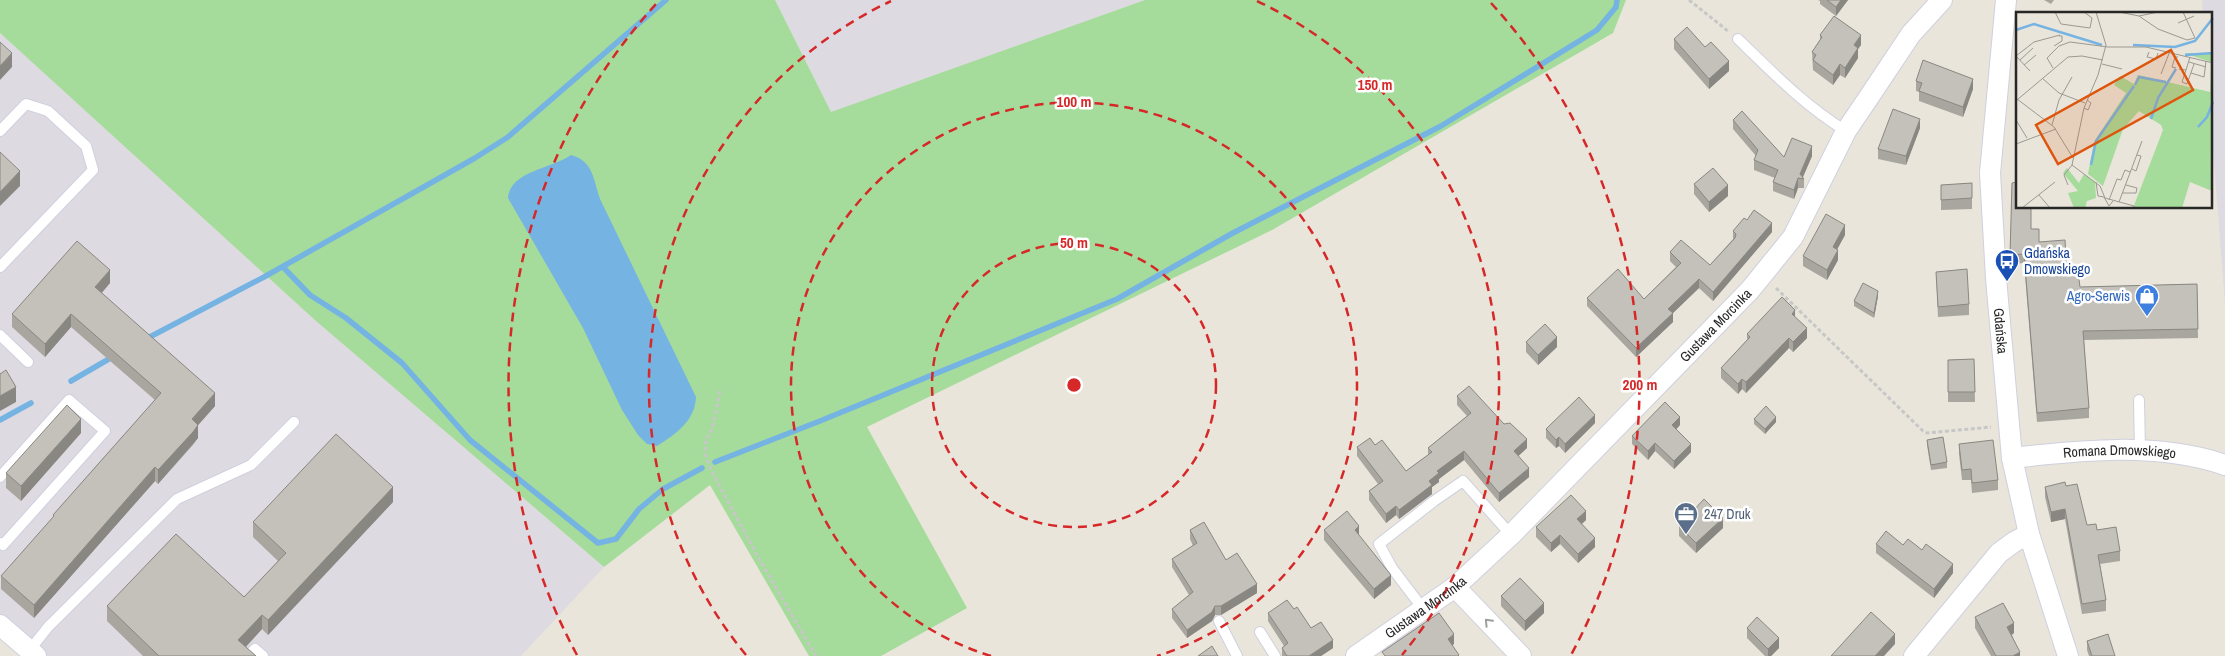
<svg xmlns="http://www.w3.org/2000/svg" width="2225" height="656" font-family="'Archivo Narrow',sans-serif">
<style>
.industrial{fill:#dedae1}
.green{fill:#a5db9b}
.water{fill:#75b3e3}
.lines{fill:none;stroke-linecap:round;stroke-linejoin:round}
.stream{stroke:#75b3e3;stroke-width:5.5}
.lane-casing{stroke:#cfd0df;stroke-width:12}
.street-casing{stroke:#cfd0df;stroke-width:22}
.path{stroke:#c7c7c7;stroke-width:3;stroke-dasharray:4 2.5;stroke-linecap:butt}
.lane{stroke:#fff;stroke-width:10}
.street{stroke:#fff;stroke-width:20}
.wall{fill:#a9a6a0}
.shaded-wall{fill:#898782}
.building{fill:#c4c1ba;stroke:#898782}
.oneway{stroke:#9e9e9e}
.ring{fill:none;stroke:#d62828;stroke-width:2.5;stroke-dasharray:9 6}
.labels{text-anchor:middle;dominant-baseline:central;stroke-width:5;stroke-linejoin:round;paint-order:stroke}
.transit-label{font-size:14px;fill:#164399;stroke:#fff;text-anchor:start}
.shop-label{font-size:14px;fill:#366cbe;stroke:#fff;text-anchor:end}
.street-label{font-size:14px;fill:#272727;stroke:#fff}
.service-label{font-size:14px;fill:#4e5e75;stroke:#fff;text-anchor:start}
.inset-river{fill:none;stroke:#75b3e3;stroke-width:2.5}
.inset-road{fill:none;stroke:#9b9992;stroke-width:1}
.view{fill:#de560d;fill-opacity:0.15;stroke:#de560d;stroke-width:2.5}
.inset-edge{fill:none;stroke:#272727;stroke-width:2.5}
.centre{fill:#d62828;stroke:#fff;stroke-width:2.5}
.ring-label{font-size:15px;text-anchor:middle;font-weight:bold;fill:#d62828;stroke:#fff;stroke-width:5;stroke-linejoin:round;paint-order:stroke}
</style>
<rect width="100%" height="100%" fill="#e9e5da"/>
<!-- industrial -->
<path class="industrial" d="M775,0h370l-314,112z
M2202,0h23v303l-14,-178v-111h-8z
M0,33l316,288 288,246 -83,89h-500l-21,-17z"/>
<!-- green -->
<path class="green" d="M0,0h775l56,112 314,-112h481l-13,33 -341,197 -405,197 100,181 -86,48h-72l-99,-171 -106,82 -288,-246 -316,-288z"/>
<!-- water -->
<path class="water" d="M571,155c22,6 22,23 29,44l96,198c-1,24 -20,37 -39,49l-10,-2 -9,-9 -16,-25 -39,-82 -75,-130c2,-27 43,-29 63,-43z"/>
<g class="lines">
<!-- stream -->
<path class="stream" d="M283,267l27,28 36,23 56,45 68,77 128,103 18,-4 23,-30 24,-20 39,-21
M144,340l120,-63 211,-119 33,-21 158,-137
M71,381l43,-25
M0,420l31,-17
M715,462l105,-41 297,-122 114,-65 210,-108 156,-96 19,-23 1,-7"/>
<!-- lane casing -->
<g class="lane-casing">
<path id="lane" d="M1738,39c34,33 67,67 108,92
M0,131l26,-27 22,7 38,35 7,24 -93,97
M0,335l28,27
M2139,400l1,51
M0,477l69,-77 36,31 -102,114 -3,-2
M1424,610l-32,-42 -13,-24 55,-43 29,-20 48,54
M1219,621l18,35
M1260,632l15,24
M29,651l19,-24 129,-128 74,-34 43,-43
M248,656l7,-7 8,7"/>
</g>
<!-- street casing -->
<g class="street-casing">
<g id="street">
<path id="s1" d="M2006,0l-16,173 6,105 16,180 17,76 39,122"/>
<path id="s2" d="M2012,458c70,-8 146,-16 213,7"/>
<path d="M1455,587l66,69"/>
<path d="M0,625l36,31"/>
<path id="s3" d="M1356,656l99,-69 56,-52 239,-245 43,-53 53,-106 25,-37 40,-60 31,-34"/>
<path d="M1914,656l85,-103 15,-11 15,-8"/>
</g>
</g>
<!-- path -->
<path class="path" d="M1689,0l39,31
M1776,288l147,143 4,2 64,-6
M720,391l-8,38 -6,11 -1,12 6,18 47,87 58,99"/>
<!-- lane -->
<use href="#lane" class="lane"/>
<!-- street -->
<use href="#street" class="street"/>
</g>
<!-- wall -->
<path class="wall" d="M1818,0h30l-12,16 -16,-12v-3z
M2044,0h10l-3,4z
M1820,35l41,10 -3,4v9l-13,20 -5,-3 -7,10 -20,-15 -1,-18 8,-12z
M1674,39l31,8 24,24 -20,18 -35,-40z
M1916,81l57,8 -10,28 -44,-16v-9l-3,-1z
M1733,120l51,37 28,-1 -9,21 1,2v9h-6l-4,11 -21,-8v-9l2,-4 -21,-8v-10l2,-4 -23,-27z
M1920,128l-14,37 -28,-6v-10z
M1972,183v26l-31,1v-25z
M2012,183l19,46 8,13 41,45 117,-3 1,54 -114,2 5,68v10l-52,4 -13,-159 -14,1z
M1694,184l34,12 -19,16 -15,-18z
M1747,220l25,12 -59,69 -14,-13 -26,25v9l-37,35 -49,-51v-8l57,1 32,-32 -6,-6v-9l40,13 23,-26v-8z
M1845,235l-8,14 1,11 -11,20 -24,-14v-10z
M1936,272l33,32v11l-31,2z
M110,283l-8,10 113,113 -17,19v13l-5,7 -35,39 -3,-3 -121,137 -33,-29v-13l52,-58v-3l102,-115 -84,-73 -26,30 -33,-30v-13z
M1878,296l-4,22 -20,-12v-5z
M1795,317l12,21 -14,14 -4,-4 -43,45 -4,-4 -4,5 -17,-16v-10l26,-28v-6z
M1526,342l31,5 -19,18 -12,-13z
M1974,359l1,43h-27v-42z
M1457,396l47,28 23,24 -9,8 11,21 -30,25 -35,-42 -25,19v3l-7,5v7l-33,25 -3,-4 -10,8 -17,-23v-9l9,-7 -21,-28v-9l18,-2 31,26 22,-16v-7l39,-32 -10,-11z
M1754,419l22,3 -11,12 -11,-10z
M1595,423l-30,30 -6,-7 -3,2 -10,-10v-9z
M1680,425l-4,4 15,23 -17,17 -19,-18 -7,9 -16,-16v-8z
M81,433l-60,68 -15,-13v-15z
M1927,440l20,22v6l-16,2 -4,-25z
M1959,444l39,36v10l-26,3 -1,-13h-9l-3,-26z
M2066,486l21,39 10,5 23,21v10l-20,3 6,36v11l-24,3 -17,-95 -14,3 -6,-25v-10z
M393,502l-125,133 -6,-6 -16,18 10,9h-113l-36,-35v-15l137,-9 34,-36 -25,-24v-15z
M1586,520l-4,4 13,23 -17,16 -18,-19 -9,8 -15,-15v-10z
M1679,526l44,2 -27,25 -17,-17z
M1190,530l36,30 31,33 -36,22h-6l-3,6 -25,17 -15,-20v-9l17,-14 -17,-28v-8l21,-13 -3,-7z
M1324,530l35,5 32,50 -17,14 -50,-59z
M1876,544l27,1 19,5 31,23 -19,25 -58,-45z
M1501,596l43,17 -19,18 -24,-25z
M1294,609l17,19 22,20 -12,8h-39v-8l2,-2 -16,-25v-8z
M1975,617l39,16 -2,2 8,21h-29l-16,-28z
M1747,628l32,20 -8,8h-6l-18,-18z
M2087,641l28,15h-26l-2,-6z"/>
<!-- shaded-wall -->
<path class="shaded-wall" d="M1841,0h7l-12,16v-9z
M1861,35v10l-3,4v9l-13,20v-10l9,-23z
M12,53v14l-12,13v-14z
M1729,61v10l-20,18v-10z
M1840,64v11l-7,10v-10z
M1973,79v10l-10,28v-10z
M1920,119v9l-14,37v-9z
M1812,146v10l-10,23 -2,-5z
M20,171v15l-20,20v-14z
M1798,178v10l-4,11v-9z
M1728,185v11l-19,16v-10z
M1772,223v9l-59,69v-9z
M1845,225v10l-12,22v-10z
M1838,250v10l-11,20v-10z
M110,270v13l-15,17v-13z
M1699,279v9l-27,26 1,-1v9l-37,35v-9l32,-39z
M1878,291v5l-4,22v-5z
M1795,310v10l-3,-6z
M71,314v13l-26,30v-13z
M1807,328v10l-14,14v-10z
M1557,337v10l-19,18v-10z
M1789,338v10l-43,45v-11z
M1742,379v10l-4,5v-10z
M16,387v15l-16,9v-15z
M215,393v13l-23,26v-13z
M1595,415v8l-30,30v-9z
M1680,417v8l-8,9v-9z
M1776,417v5l-11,12v-5z
M81,419v14l-60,68v-15z
M198,425v13l-40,46v-14z
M1559,437v9l-3,2v-8z
M1527,439v9l-13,12v-9z
M1655,443v8l-7,9v-9z
M1691,444v8l-17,17v-8z
M1464,451v9l-25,19v3l-7,5v7l-33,25v-9l30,-29 8,-10z
M155,467v14l-121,137v-13z
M1529,468v9l-30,25v-9z
M393,487v15l-125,133v-15z
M1396,506v9l-10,8v-9z
M2065,509v10l-14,3v-10z
M1586,511v9l-9,8v-9z
M1723,518v10l-27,25v-10z
M1359,526v11l-4,-7z
M1560,535v9l-9,8v-9z
M1595,538v9l-17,16v-9z
M1953,564v9l-19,25v-9z
M1391,575v10l-17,14v-10z
M1257,584v9l-36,22v-9z
M1544,603v10l-19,18v-10z
M1215,606v9l-3,6 -25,17v-8z
M262,615v14l-24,26v-15z
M2014,623v10l-7,4v-10z
M1454,634v10l-6,5v-10z
M1895,634v10l-11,12h-9z
M1779,638v10l-8,8h-3v-7z
M1333,640v8l-12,8h-12z
M2020,652v4h-7z"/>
<!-- building -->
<path class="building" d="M1827,0h14l-5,7z
M1834,16l27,19 -7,10 4,3 -13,20 -5,-4 -7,11 -20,-15 3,-5 -4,-3 10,-15 -2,-2z
M1687,27l18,20 6,-5 18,19 -20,18 -35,-40z
M0,42l12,11 -12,13z
M1923,60l50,19 -10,28 -44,-16 3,-8 -6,-2z
M1893,109l27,10 -14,37 -28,-7z
M1742,111l42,46 8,-19 20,8 -12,28 4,5 -6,-1 -4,12 -21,-8 5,-12 -24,-10 4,-10 -25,-30z
M0,152l20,19 -20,21z
M1713,168l15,17 -19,17 -15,-18z
M2017,174l1,34h13v21h8v13l26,-2 2,33 11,-1 2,15 117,-3 1,45 -115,2 6,77 -52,5 -13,-159 -14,1 2,-72 5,-1z
M1972,183v15l-31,2v-15z
M1754,210l18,13 -59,69 -14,-13 -31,30 5,4 -37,35 -49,-50 31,-29 26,30 37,-36 -11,-11 11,-12 29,25 25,-27 1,-4 -3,-3 11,-13 3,2z
M1826,214l19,11 -12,22 5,3 -11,20 -24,-14z
M77,241l33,29 -15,17 120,106 -23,26 6,6 -5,7 -35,38 -3,-3 -121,138 -33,-29 53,-60 -1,-1 108,-122 -90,-79 -26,30 -33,-30z
M1967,269l2,35 -31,3 -2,-35z
M1863,283l15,8 -4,22 -20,-12z
M1782,297l13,13 -3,4 15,14 -14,14 -4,-4 -43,44 -4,-3 -4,5 -17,-16 29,-31 -3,-3z
M1545,324l12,13 -19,18 -12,-13z
M1974,359l1,33h-27v-32z
M6,370l10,17 -16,9v-22z
M1469,386l35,38 6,-1 17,16 -13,12 15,17 -30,25 -35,-42 -27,20 2,2 -10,8 3,4 -33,25 -3,-4 -10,8 -17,-23 14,-10 -26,-34 13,-9 5,7 7,-5 24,31 26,-19 -4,-4 43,-35 -14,-17z
M1579,397l16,18 -30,29 -6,-7 -3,3 -10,-11z
M1665,402l15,15 -8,8 19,19 -17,17 -19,-18 -7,8 -16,-15z
M67,405l14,14 -60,67 -15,-13z
M1766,406l10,11 -11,12 -11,-10z
M336,434l57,53 -125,133 -6,-5 -24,25 18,16h-97l-52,-50 69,-72 68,63 42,-44 -33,-31z
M1943,437l4,25 -16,3 -4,-25z
M1993,440l5,40 -26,3 -1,-14 -9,1 -3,-26z
M2065,482l1,4 11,-2 10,41 9,-1 1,6 19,-3 4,24 -22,4 8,45 -24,4 -17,-95 -14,3 -6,-25z
M1571,495l15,16 -9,8 18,19 -17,16 -18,-19 -9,8 -15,-16z
M1704,499l19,19 -27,25 -17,-17z
M1347,511l12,15 -4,4 36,45 -17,14 -50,-59z
M1204,522l22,38 11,-7 20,31 -36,22h-6l-3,6 -25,18 -15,-21 21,-17 -21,-33 25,-16 -7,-13z
M1886,531l17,14 5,-6 14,11 4,-6 27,20 -19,25 -58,-45z
M1520,578l24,25 -19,18 -24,-25z
M1287,600l7,9 3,-2 14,21 10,-6 12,18 -24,16h-22l-5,-8 6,-5 -20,-30z
M2003,603l11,20 -7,4 13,25 -7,4h-17l-21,-39z
M1871,612l24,22 -20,22h-44z
M1439,613l15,21 -6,5 11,16 -1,1h-73l-3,-4z
M1757,617l22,21 -11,11 -21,-21z
M2108,634l7,22h-23l-5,-15z
M1212,646l6,10h-20z"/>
<!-- one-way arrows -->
<defs><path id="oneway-chevron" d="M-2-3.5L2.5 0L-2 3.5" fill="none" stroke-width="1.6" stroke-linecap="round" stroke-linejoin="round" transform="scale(1.25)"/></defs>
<use class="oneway" href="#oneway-chevron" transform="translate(1488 622) rotate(-134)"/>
<!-- distance rings -->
<g class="ring">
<circle cx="1074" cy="385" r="142"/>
<path d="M991 656A283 283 0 1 1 1157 656"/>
<path d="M746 655A425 425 0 0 1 891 1M1257 1A425 425 0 0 1 1402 655"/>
<path d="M577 655A566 566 0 0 1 657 3M1491 3A566 566 0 0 1 1571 655"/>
</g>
<!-- icons -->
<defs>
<g id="bus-pin" transform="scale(1.25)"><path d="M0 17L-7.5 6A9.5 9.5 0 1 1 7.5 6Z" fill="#1a4fb4" stroke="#fff"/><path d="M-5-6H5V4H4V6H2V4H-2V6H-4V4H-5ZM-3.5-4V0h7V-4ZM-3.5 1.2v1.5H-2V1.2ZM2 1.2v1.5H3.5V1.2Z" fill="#fff"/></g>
<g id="shop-pin" transform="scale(1.25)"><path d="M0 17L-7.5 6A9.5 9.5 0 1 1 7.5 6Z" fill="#3f7fe0" stroke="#fff"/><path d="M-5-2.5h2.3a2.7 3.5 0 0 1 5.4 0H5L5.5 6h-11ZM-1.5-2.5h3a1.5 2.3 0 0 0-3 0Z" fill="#fff"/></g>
<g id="office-pin" transform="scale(1.25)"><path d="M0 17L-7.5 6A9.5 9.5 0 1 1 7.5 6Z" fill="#5c6f8a" stroke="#fff"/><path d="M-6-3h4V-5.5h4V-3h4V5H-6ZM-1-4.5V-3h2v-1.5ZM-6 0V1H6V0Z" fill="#fff"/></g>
</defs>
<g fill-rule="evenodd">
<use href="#bus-pin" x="2007" y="261"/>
<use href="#shop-pin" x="2147" y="296"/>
<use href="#office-pin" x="1686" y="514"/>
</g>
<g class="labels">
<!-- transit labels -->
<g class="transit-label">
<text x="2024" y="253">Gdańska<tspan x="2024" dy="16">Dmowskiego</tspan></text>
</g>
<!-- shop labels -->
<g class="shop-label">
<text x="2130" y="296">Agro-Serwis</text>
</g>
<!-- street labels -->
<g class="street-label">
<text stroke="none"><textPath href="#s3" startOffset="490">Gustawa Morcinka</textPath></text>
<text stroke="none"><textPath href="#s1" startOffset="332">Gdańska</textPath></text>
<text stroke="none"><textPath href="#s2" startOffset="108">Romana Dmowskiego</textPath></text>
<text stroke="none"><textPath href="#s3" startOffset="85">Gustawa Morcinka</textPath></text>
</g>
<!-- service labels -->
<g class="service-label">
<text x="1704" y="514">247 Druk</text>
</g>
</g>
<!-- overview -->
<g transform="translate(2016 12)">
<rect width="196" height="196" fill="#e9e5da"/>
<path d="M168,41h28v138l-22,-9 -8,26h-49l30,-78 -2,-5 -22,-14 -16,18 -20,57 -15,-12 6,-32 32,-49 -12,-8 6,-9 14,8 4,-9 72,17 1,-30zM51,156l12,15 5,-9 11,8 1,16 -9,3 -2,7h-11l-6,-15 10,-2 -15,-18z" fill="#a5db9b"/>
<path class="inset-river" d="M0,18l18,-6 68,21M117,33l42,2 20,-6 18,-23M169,43l28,-2M119,73l4,-8 27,5M135,107l7,-21 18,-29M182,115l9,-10 6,-15M75,153l5,-24 38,-55"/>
<path class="inset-road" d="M39,0l6,12 29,4 2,-10 -8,-6M103,0l20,4 19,-4M123,4l19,13 29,11 8,-2 -12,-26M162,11l16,-7M38,34l8,-5v-5h-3M133,40l-2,5 9,2 2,-6M0,44l18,-14 26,-7M0,44l14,15M4,48l13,-12M173,50l17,5M86,52l20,5M8,53l12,-10M37,56l-6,-10 12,-12 11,-4 38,5h38l67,16M160,56l-4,-1 3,-10h3M163,57l7,1 4,-13M170,58l-4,12 5,2 7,-20M175,61l13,4 2,-16M145,62l9,-23M26,66l17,15 26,10M1,87l37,28 19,31M1,88l51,-43 14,-1 21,4M68,96l4,2 3,-7 -4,-3M0,108l11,18M36,113l7,-25 13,-23M0,132l40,-15M56,153l12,-57 14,-33 8,-30 -10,-33M56,153l28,21 5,12 29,8 -1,2M116,157l4,2 5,-15 -4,-1M80,170l2,14 6,1 5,9 4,-5M52,173l-4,-10 8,-10M106,181h14l1,-5 -11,-3M23,183l11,13M93,188l8,-21 4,1 4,-10 5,2M103,190l23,-61M6,196l33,-26"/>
<path class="view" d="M155,38l22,40 -135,74 -22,-39z"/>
<rect width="196" height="196" class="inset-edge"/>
</g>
<circle cx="1074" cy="385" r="8" class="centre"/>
<g class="ring-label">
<text x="1375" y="90">150 m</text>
<text x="1074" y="107">100 m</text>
<text x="1074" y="248">50 m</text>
<text x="1640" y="390">200 m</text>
</g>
</svg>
